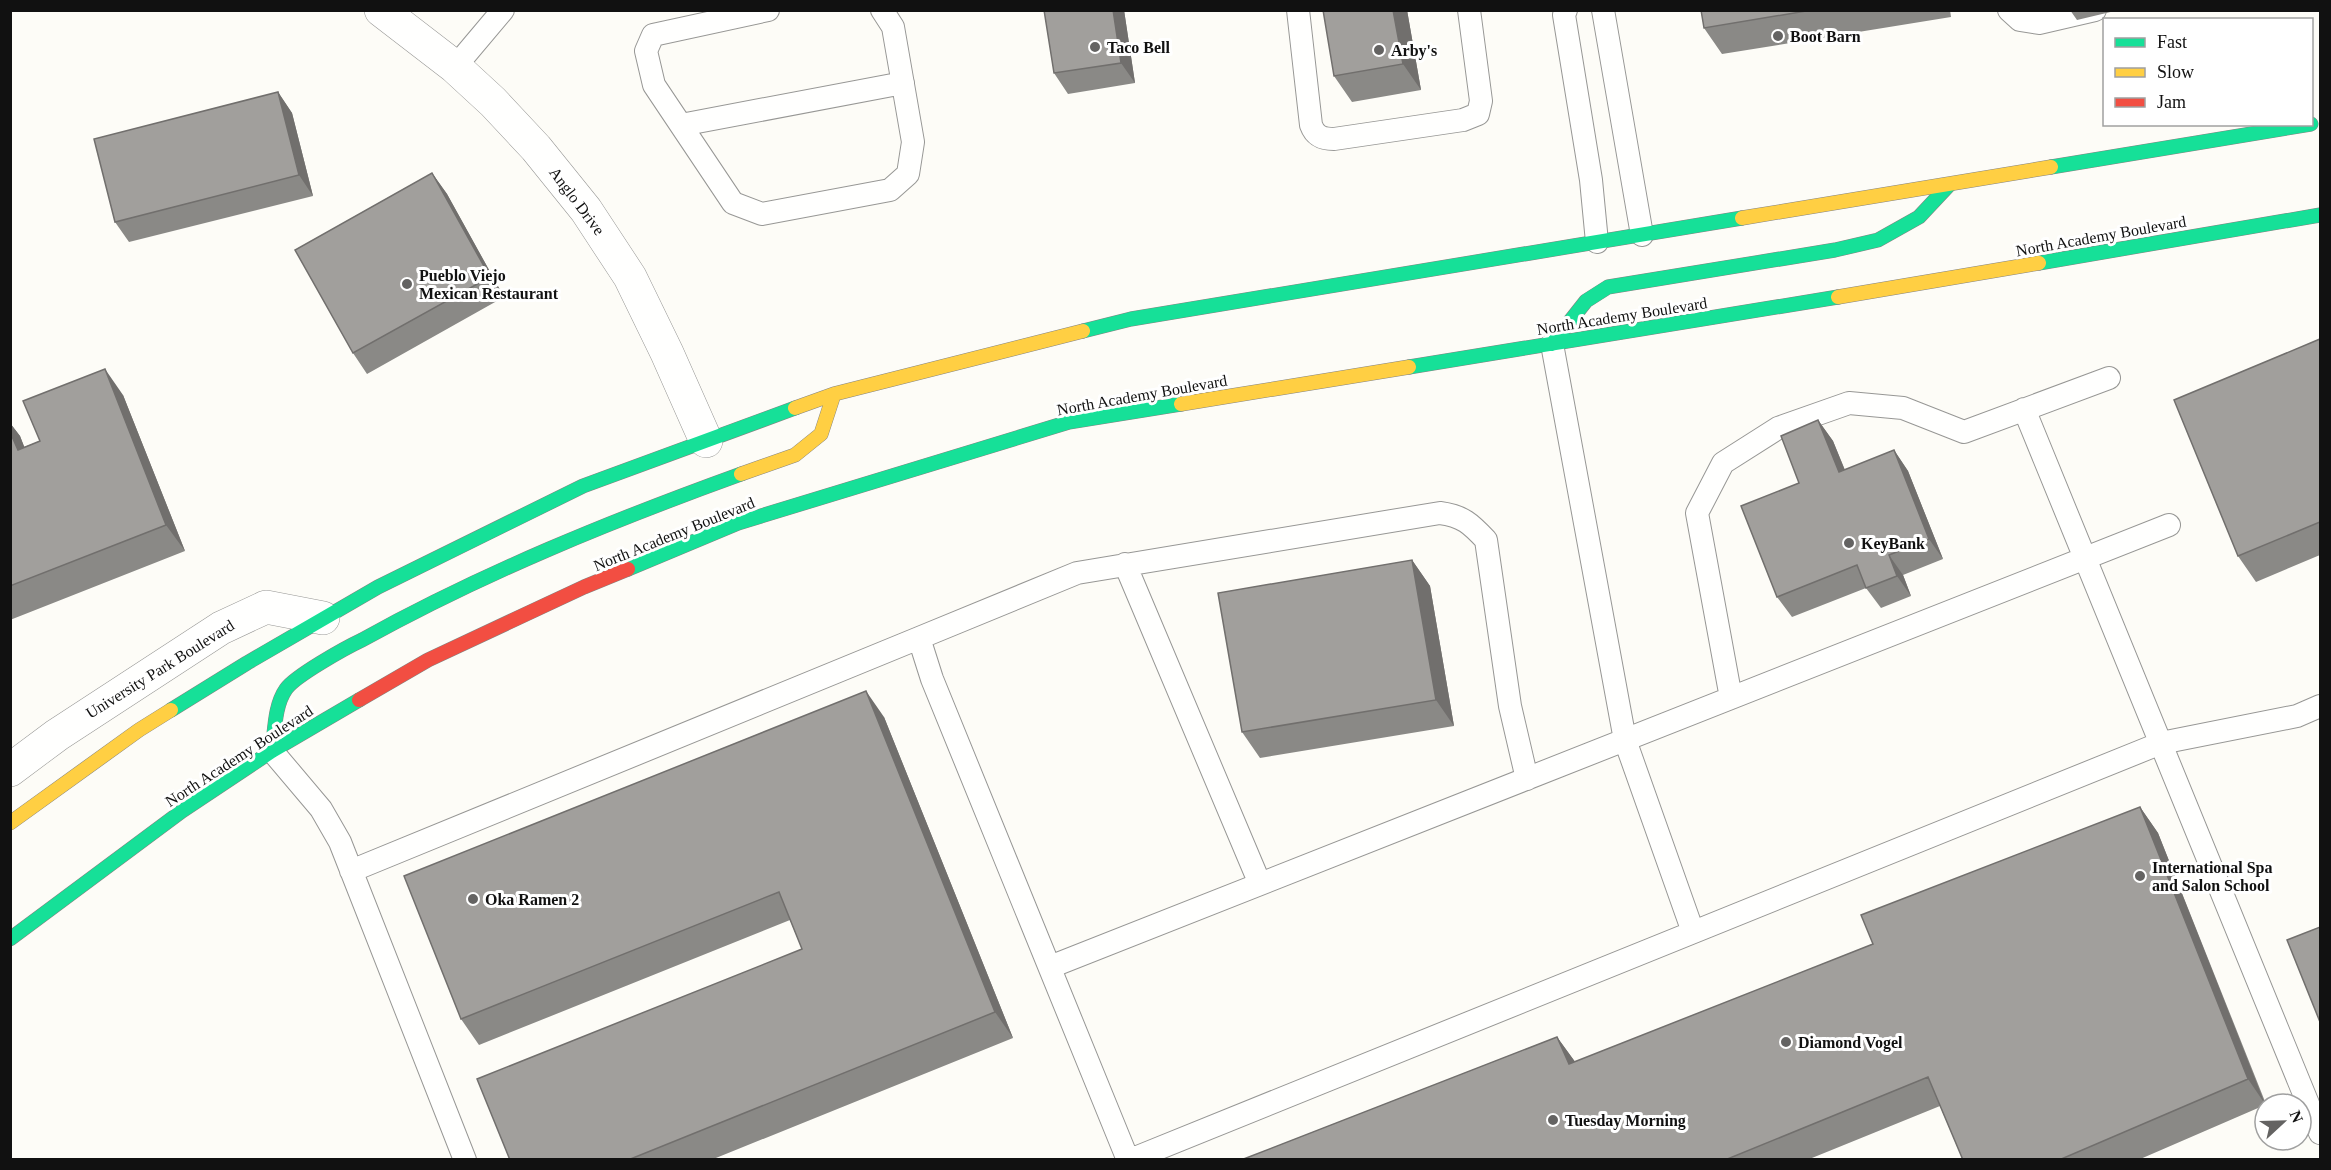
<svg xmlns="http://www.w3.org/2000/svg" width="2331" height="1170" font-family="'Times New Roman',serif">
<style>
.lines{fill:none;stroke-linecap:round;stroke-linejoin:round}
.lane-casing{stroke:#979795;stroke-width:24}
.street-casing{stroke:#979795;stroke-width:34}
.fast-casing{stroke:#858482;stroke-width:15}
.slow-casing{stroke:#858482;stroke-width:15}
.jam-casing{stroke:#858482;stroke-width:15}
.lane{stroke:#fffffe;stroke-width:22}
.street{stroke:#fffffe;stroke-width:33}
.fast{stroke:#16e098;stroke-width:14}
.slow{stroke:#ffcf43;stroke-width:14}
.jam{stroke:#f24e42;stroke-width:14}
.wall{fill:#8a8986}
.shaded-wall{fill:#716f6d}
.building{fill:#a19f9c;stroke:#716f6d;stroke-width:1.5}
.poi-dot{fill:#646362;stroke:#fff;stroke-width:2}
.labels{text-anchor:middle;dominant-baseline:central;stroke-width:6;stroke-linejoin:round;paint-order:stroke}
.poi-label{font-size:16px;font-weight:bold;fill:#111;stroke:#fff;text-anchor:start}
.street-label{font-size:16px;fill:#111;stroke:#fff}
</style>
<rect width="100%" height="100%" fill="#fdfcf7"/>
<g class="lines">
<!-- lane casing -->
<g class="lane-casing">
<path id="lane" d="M768,10l-115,25 -7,16 8,34 79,118 29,11 128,-24 18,-16 5,-32 -20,-115 -11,-17
M1298,10l13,115c4,11 11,14 23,14l129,-19 15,-6 3,-13 -12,-91
M1566,10l-2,5 27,165 6,62
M1603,10l39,225
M2009,10l11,10 19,3 56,-13
M455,67l48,-57
M681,125l222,-42
M1552,344l73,396 68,192
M2024,409l296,724
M1125,564l135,320
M919,638l158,-65 363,-60c23,3 31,11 46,27l24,166 17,73
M1731,698l-34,-185 26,-50 55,-35 71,-25 54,5 61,24 145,-54
M272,751l49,58 19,33 125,318
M351,871l568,-233 13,41 196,481
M1050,967l1119,-442
M1130,1160l1031,-417 136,-27 23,-10"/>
</g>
<!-- street casing -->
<g class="street-casing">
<path id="street" d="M381,10l74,57 38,35 43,46 50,62 44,67 37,76 39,88
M10,770l47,-35 164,-107 45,-21 57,11"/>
</g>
<!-- fast casing -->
<g class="fast-casing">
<path id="fast" d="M2051,167l260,-43
M2039,263l281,-48
M1083,331l48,-12 611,-101
M1552,344l34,-43 22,-14 227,-37 43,-10 41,-23 30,-32
M1409,367l429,-70
M628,569l110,-46 331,-101 112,-18
M171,710l76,-47 131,-76 205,-101 212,-78
M272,751c3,-19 2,-45 14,-62 9,-13 59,-41 76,-49 121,-67 249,-119 379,-166
M10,939l172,-128 90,-60 87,-51"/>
</g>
<!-- slow casing -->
<g class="slow-casing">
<path id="slow" d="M1742,218l309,-51
M1838,297l201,-34
M1181,404l228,-37
M795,408l39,-14 249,-63
M741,474l54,-19 26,-21 13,-40
M10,823l129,-93 32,-20"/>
</g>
<!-- jam casing -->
<g class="jam-casing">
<path id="jam" d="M359,700l69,-40 156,-73 44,-18"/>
</g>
<!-- lane -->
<use href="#lane" class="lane"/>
<!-- street -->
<use href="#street" class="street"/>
<!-- fast -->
<use href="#fast" class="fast"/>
<!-- slow -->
<use href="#slow" class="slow"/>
<!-- jam -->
<use href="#jam" class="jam"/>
</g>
<!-- wall -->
<path class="wall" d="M1044,10h80l11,73 -67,11 -14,-21z
M1407,10l14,80 -69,12 -18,-26z
M1701,10h249l1,7 -229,37 -18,-26z
M2070,10h49l-42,10z
M278,92l14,21 21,83 -184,46 -14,-20z
M432,173l15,21 57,103 -137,77 -14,-21z
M2320,339v216l-64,27 -18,-26z
M123,395l62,156 -175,69v-197l10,13 4,11 16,-6z
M1818,420l15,21 12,29 49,-20 14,21 35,88 -40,16 8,21 -30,12 -15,-20 -74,29 -15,-20 22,-114z
M1412,560l18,26 24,140 -194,32 -18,-26z
M884,717l129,321 -302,122h-201l292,-211 -12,-29 -311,125 -18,-26z
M2140,807l18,26 108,271 -1,1 -127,55h-175l-23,-54 -133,54h-566l316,-123 18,25 298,-118z"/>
<!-- shaded-wall -->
<path class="shaded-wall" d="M1113,10h11l11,73 -14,-20z
M1393,10h14l14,80 -18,-26z
M278,92l14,21 21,83 -14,-21z
M432,173l15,21 57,103 -14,-20z
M105,369l18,26 62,156 -19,-26z
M1818,420l15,21 21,52 -15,-21z
M10,423l10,13 16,40 -18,-26 -8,-18z
M1894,450l14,21 35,88 -14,-20z
M1889,555l14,20 8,21 -14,-20z
M1412,560l18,26 24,140 -18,-26z
M866,691l18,26 129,321 -18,-26z
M2140,807l18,26 107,271 -17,-25z
M1557,1037l19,26 -7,1z"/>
<!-- building -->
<path class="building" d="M1044,10h69l8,53 -67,10z
M1323,10h70l10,54 -69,12z
M1701,10h111l-108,18z
M278,92l21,83 -184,47 -21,-83z
M432,173l58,104 -137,76 -58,-103z
M2320,339v183l-82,34 -64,-156z
M105,369l61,156 -156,61v-154l8,18 22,-9 -17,-40z
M1818,420l21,52 55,-22 35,89 -40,16 8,21 -31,12 -9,-23 -80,32 -36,-91 58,-23 -18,-47z
M1412,560l24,140 -194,32 -24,-139z
M866,691l129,321 -367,148h-118l-33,-81 325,-130 -23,-57 -318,127 -57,-143z
M2140,807l108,272 -189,81h-96l-35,-83 -203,83h-484l316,-123 12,27 304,-120 -12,-29z
M2320,927v95l-33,-82z"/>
<!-- markers -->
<g class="poi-dot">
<circle cx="1778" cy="36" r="6"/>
<circle cx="1095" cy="47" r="6"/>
<circle cx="1379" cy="50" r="6"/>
<circle cx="407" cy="284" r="6"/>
<circle cx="1849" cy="543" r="6"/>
<circle cx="2140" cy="876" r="6"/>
<circle cx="473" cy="899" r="6"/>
<circle cx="1786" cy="1042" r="6"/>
<circle cx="1553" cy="1120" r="6"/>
</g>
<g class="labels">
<!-- poi labels -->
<g class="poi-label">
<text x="1790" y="36">Boot Barn</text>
<text x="1107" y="47">Taco Bell</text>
<text x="1391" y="50">Arby's</text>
<text x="419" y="275">Pueblo Viejo<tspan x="419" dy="18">Mexican Restaurant</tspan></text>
<text x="1861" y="543">KeyBank</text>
<text x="2152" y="867">International Spa<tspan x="2152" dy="18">and Salon School</tspan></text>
<text x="485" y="899">Oka Ramen 2</text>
<text x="1798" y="1042">Diamond Vogel</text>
<text x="1565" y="1120">Tuesday Morning</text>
</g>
<!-- street labels -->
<g class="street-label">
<text transform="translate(577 201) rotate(53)">Anglo Drive</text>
<text transform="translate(2101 236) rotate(-10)">North Academy Boulevard</text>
<text transform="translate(1622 316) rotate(-9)">North Academy Boulevard</text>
<text transform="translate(1142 395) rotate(-10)">North Academy Boulevard</text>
<text transform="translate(674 534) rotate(-22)">North Academy Boulevard</text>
<text transform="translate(160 669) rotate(-32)">University Park Boulevard</text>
<text transform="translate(239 756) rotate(-33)">North Academy Boulevard</text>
</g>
</g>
<!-- border -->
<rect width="2331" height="1170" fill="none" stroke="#111111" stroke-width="24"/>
<!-- legend -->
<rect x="2103" y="18" width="210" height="108" fill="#ffffff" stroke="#a0a0a0" stroke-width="1.5"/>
<rect x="2115" y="38" width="30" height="9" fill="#16e098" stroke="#a0a0a0" stroke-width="1.5"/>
<text x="2157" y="48" font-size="18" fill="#111111">Fast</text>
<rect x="2115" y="68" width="30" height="9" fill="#ffcf43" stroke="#a0a0a0" stroke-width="1.5"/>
<text x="2157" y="78" font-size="18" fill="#111111">Slow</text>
<rect x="2115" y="98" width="30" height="9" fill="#f24e42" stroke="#a0a0a0" stroke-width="1.5"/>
<text x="2157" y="108" font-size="18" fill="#111111">Jam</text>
<!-- north arrow -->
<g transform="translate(2283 1122) rotate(68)"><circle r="28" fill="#ffffff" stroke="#a0a0a0" stroke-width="1.5"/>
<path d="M0-4.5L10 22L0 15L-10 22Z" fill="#646362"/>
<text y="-9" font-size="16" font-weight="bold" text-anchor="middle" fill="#111111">N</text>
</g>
</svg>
